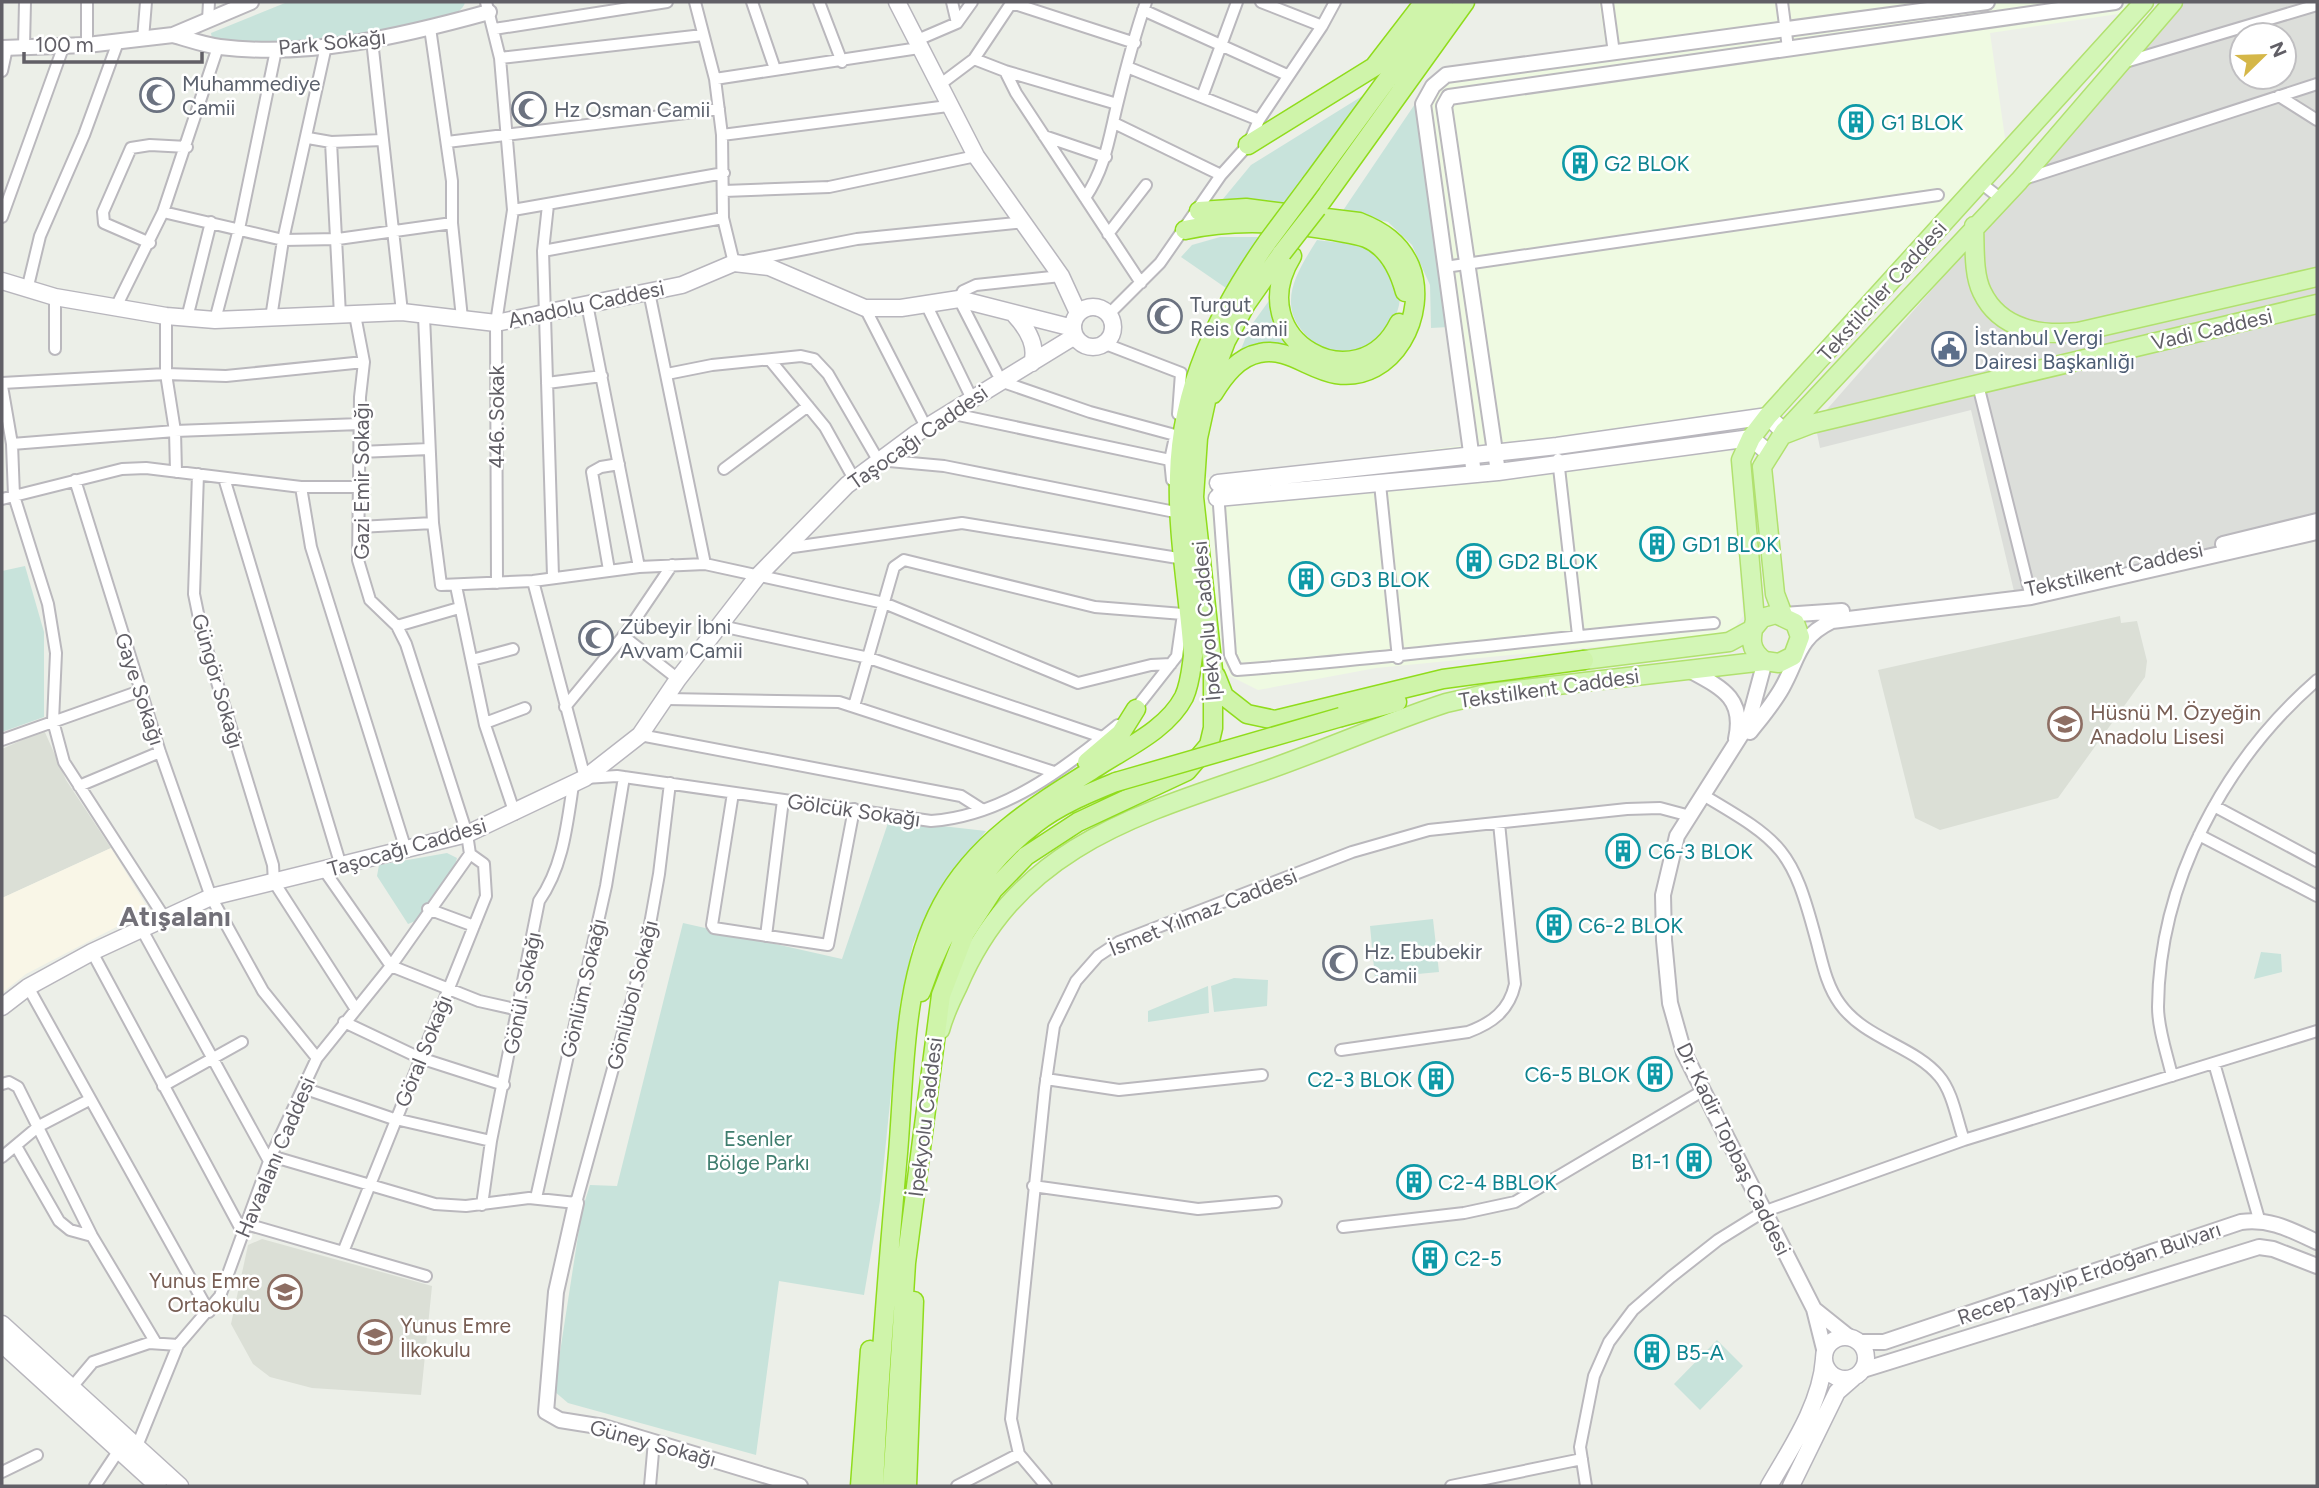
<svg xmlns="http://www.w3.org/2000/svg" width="2319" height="1488" font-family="Figtree,sans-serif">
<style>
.commercial{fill:#effae2}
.industrial{fill:#dcdeda;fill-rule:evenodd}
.education{fill:#dbdfd6}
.medical{fill:#f9f6e7}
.green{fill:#c8e3db}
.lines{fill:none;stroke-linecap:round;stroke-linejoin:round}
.minor-casing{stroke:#bab8bd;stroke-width:14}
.tertiary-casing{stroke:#bab8bd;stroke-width:18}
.secondary-casing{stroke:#b8b6bd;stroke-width:19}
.primary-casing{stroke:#b1e16f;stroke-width:21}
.trunk-casing{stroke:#90dc1c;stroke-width:21}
.minor{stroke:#fff;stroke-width:10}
.tertiary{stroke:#fff;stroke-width:14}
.secondary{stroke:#fff;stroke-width:16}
.primary{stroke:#d3f6b6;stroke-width:18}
.trunk{stroke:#cff4aa;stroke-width:18}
.trunk-bridge-casing{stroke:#90dc1c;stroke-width:21;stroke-linecap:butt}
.trunk-bridge{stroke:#cff4aa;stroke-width:18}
.labels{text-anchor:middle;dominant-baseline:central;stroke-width:5;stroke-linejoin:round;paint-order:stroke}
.street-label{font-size:21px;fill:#615f66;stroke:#fff}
.worship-label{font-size:21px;fill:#5b616d;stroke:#fff;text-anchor:start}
.culture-label{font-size:21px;fill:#0d838f;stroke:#fff;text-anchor:start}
.service-label{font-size:21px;fill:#4e5e75;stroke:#fff;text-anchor:start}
.education-label{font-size:21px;fill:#785e54;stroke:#fff;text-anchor:start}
.park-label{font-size:21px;fill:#3f7d6e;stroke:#fff}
.district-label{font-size:28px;font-weight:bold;fill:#727078;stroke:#fff}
</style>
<rect width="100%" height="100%" fill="#ecefe8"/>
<!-- commercial -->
<path class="commercial" d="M1599,2h536l-10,11 -135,20 16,112 -275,299 12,172 -9,13 -26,7 -332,32 -118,22 -36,-18 -19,-162 1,-32 262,-33 -49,-344 24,-31 165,-22z"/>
<!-- industrial -->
<path class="industrial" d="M2184,2h133v538l-299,68 -47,-198 -151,38 -5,-25zM2242,35h42v42h-42z"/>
<!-- education -->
<path class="education" d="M2120,616l1,7 16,-2 10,40 -2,16 -87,121 -118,32 -25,-12 -37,-148z
M44,730l22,50 45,68 -109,50v-149z
M262,1239l170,47 -11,109 -109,-7 -42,-11 -17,-13 -22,-40 17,-79z"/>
<!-- medical -->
<path class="medical" d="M111,848l38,62 -123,64 -24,19v-95z"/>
<!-- green -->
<path class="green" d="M465,2c-3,31 -179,41 -210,42 -14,0 -29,-3 -43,-5l-1,-6 74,-30z
M1372,90l-86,114 -68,1 33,-40z
M1417,101l32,226 -18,1 -1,-43 -18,-40 -24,-23 -46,-10z
M1220,237h42l-36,51 -45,-31 11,-12z
M1317,240c19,3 41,2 58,13 70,45 -23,147 -75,75 -22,-30 1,-62 17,-88z
M1271,298l3,24 12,24 -49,13 13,-32z
M25,566l19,66v85l-42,15v-161z
M889,820l97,11 -48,60 -25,53 -13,60 -20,197 -16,94 -85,-14 -23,174 -188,-52 -14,-12 28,-181 8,-25 27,1 66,-263 159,36z
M447,853l10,5 -2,7 -37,55 -10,4 -31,-48 2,-11z
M1433,919l6,53 -64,6 -5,-52z
M2261,952l20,2 1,18 -28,7z
M1234,978l34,2 -1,26 -53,6 -3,-26z
M1208,986l1,27 -61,9v-11z
M1717,1340l26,26 -43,44 -26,-26z"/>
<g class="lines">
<!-- minor casing -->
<g class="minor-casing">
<path id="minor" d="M486,2l14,56 13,152 -17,113 1,260
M695,2l20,77 7,56 1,83 11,45 123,-24 168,-17
M752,2l23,67
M819,2l23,60
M952,2l5,21
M1261,2l61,24
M1607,2l7,51
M1782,2l6,46
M1143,10l144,65
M208,20l1,-18
M430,28l22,153v42l10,95
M494,29l173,-27
M143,39l3,-37
M372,40l30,272
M915,41l42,-18 15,-21
M87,45v-43
M24,47l1,-45
M500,58l203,-23
M974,59l36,-54h8l117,38
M2122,63l195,-58
M1127,67l132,53
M2,71l5,-23
M1005,71l112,33
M715,79l204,-31
M938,86l36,-27 31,12 11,22 125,190
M2279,96l38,24
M1202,97l35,-95
M1114,123l107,52
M722,135l226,-29
M1044,136l62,21
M308,138l23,4 52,-2
M331,142l9,173
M447,142l272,-33
M2024,179l293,-95
M1982,184l18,14
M724,191l105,-4 147,-31
M1085,198c21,-31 24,-61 33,-97 8,-33 17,-67 28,-99
M548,205l-5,46 10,325
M513,210l211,-37
M163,212l120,28 55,-1 114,-16
M2,217l62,-172
M1108,234l38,-49
M150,243l-46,-20 -1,-11 28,-64 19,-3 37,2
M543,251l180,-33
M1445,267l493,-72
M27,290l13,-54 44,-101 34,-93
M649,292l56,272
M55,297v52
M587,304l52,263
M926,304l46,95
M117,305l46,-93 55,-165
M865,308l61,119
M1108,315l52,-52 61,-88 27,-30 11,-25 63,-94 13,-24
M166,316v58l9,57 1,41
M424,316l9,207 8,62 92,-4 106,-14 66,-3 179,39 194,80 73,-18 20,-1
M187,318l24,-96
M271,318l12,-78 43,-194
M215,320l24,-91 37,-179
M1103,343l78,30 -3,41
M770,360l55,67 29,52
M997,373l-38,-74 4,-8 13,-6 85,-9
M667,374l45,-9 89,-9 13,3 14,15 50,86 66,6 231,46
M1000,381l90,31 85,23
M2,383l164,-9 60,2 138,-14
M547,383l55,-7
M1978,385l53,212
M2,386l10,58 2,52 34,108 8,49 -3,68 11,41 100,155
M949,413l221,47
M12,444l163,-13 185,-7
M360,452l69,-3
M1558,459l20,176
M724,469l84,-63
M198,474l-4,120 8,39 71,232 1,17 81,126
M224,478l117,388
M75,480l85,272 51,145 52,94 54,67
M1172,480l-2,-20 5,-23
M1380,484l18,174
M301,487l10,60 95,303
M1218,492l12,163 7,15c159,-12 317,-33 477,-47
M2,499l120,-30 24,-1 155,19h58
M359,527l74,-4
M786,548l176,-25 216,35
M609,570l-17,-98 9,-5 18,-3
M533,581l52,197 32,-2 314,45c72,-5 133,-52 187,-96
M456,586l29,139 30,89
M397,626l62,-18
M721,626l148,32 233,79
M623,636l55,43
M472,660l41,-11
M667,699l172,3 215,70
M854,706l40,-139 10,-7 191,47 88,7
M565,707l61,-74 46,-68
M1133,712l44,-56 6,-42
M485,723l40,-15
M640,735l321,61 22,14
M2,740l138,-49
M79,786l81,-34
M733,793l-21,132 2,3 114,17 26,-136
M1703,795c80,47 89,54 113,144 6,22 10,46 24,65 25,35 74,42 99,72 14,16 18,45 25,64
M2214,806l103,55
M2199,835l118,61
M324,870l67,96 88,35 40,9
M428,909l46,17
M141,928l128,233
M766,936l17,-136
M92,952l151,281
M28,987l181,325
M344,1022l76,36 84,27
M1341,1050l127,-18c24,-9 41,-21 47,-48l-16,-161
M2214,1063l45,156
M2172,1076c-5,-22 -14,-47 -14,-69 1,-125 66,-246 159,-327
M1046,1079l73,11 143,-15
M2,1084l7,-2 9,5 74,149 64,107
M163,1086l79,-44
M303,1088l88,30 100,23
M16,1146l43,75 11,9 22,6
M271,1156l164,48 31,2 63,-8 47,5 69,-251 14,-78 11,-91
M2,1157l37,-31 50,-26
M1033,1186l165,23 78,-7
M536,1198l70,-312 18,-109
M482,1205l9,-64 48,-240c24,-34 28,-76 34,-116
M246,1224l180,52
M1343,1227l121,-14 51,-11 189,-112
M343,1252l143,-356 -2,-32 -14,-10
M72,1387l21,-25 56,-19 29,2
M137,1446l41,-101 42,-49 51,-140 46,-98 74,-92 79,-112 -3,-20 -61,-190 -9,-18 -27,-26 -12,-40 2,-163 4,-35 -9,-47
M2,1472l35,-17
M95,1486l24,-36
M650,1486l4,-45
M957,1486l62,-32
M1046,1486l-27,-32 -8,-35 34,-331 9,-62 22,-45 22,-25 21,-14 233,-90 77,-22 198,-21 33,-1 30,8
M1451,1486l131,-27
M1586,1486l-6,-39 14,-71 15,-34 24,-32 38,-33 47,-37 45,-28 201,-72 353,-109"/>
</g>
<!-- tertiary casing -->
<g class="tertiary-casing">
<path id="tertiary" d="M173,35c15,4 31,10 47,12 90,11 182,-11 269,-35
M2,48l85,-3 86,-10 78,-33
M1498,472l-54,-366 5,-9 666,-95
M1474,474l-51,-370 10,-18 13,-11 541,-73
M2223,544l94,-23
M1783,615l59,-4
M1765,661l-17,63 -71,112 -14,59 1,45 6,63 14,50 130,256
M1689,670c33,18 56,28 47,69
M1750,732c11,-14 23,-28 32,-44 17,-30 15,-50 50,-67l199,-24 286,-65
M576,1203l-20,89 -10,120 14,8 44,7 196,59
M1859,1342h25l357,-120c29,-4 50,8 76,20
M1825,1353l-11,-44 35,28
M1863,1370l396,-123 14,2 44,17"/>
</g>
<!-- secondary casing -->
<g class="secondary-casing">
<path id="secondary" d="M897,2l79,154 85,120 17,37
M2,281l53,16 111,19 49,4 187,-8 94,11 186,-38 52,-22 35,4 96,41h36l58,-9 114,29
M1073 327a20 20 0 1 1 40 0a20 20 0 1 1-40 0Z
M1014,314c12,13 24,31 18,49
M1218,483l339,-37 211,-30 16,16
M1217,498l281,-26 253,-34 19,16
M2,1007l26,-20 64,-35 119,-55 256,-63 118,-56 55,-43 38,-56 79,-102 90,-92 70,-52 158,-97
M2,1324l178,162
M1824 1358a21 21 0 1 1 42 0a21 21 0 1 1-42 0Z
M2,1344l156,142
M1769,1486c22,-38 52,-82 55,-127
M1791,1486l46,-94 16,-14"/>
</g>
<!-- primary casing -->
<g class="primary-casing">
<path id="primary" d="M1974,226c1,20 -1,48 8,66 18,38 60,44 96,40l239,-55
M1785,434l26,-10 506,-120
M1783,615l-8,-21 -13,-127 22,-35 235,-251 154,-179
M1765,661c-17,-11 -14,-24 -10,-41l-14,-160 10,-22 17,-22 376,-414
M940,1030c4,-15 11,-30 18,-44 59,-139 178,-171 309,-216 60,-21 118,-47 179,-67l44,-10 275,-32 14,2 14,-7 7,-19 -5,-14 -19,-9 -14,4 -9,11 -24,13 -145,18"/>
</g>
<!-- trunk casing -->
<g class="trunk-casing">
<path id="trunk" d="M1248,145l126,-78 50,-65
M1312,182l132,-180
M1317,208l148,-206
M1199,211l47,-3 113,14c23,9 41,21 51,44 19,47 -16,117 -74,108 -26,-4 -49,-27 -76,-21 -22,4 -36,23 -47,41
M1185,230c49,-11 100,-8 149,1 10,2 22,3 32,7 22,9 33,32 39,54
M1292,256c-52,85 67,149 107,67
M1216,676l8,20 23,18 28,6 168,-41 141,-19
M1341,717l56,-15
M1087,762l34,-29 15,-24
M921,992c21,-63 61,-128 114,-168 24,-19 54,-31 81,-42
M860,1486l10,-136
M874,1486c5,-111 14,-222 24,-333 7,-82 4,-173 44,-248 35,-66 99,-103 161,-142 27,-17 65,-35 81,-66 6,-13 7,-27 9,-41 -4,-60 -16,-121 -14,-180 2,-89 39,-164 89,-235
M892,1486l14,-223 35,-268 24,-62 28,-43 33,-34 52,-34 109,-51 22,-26 4,-17v-58l-19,-173 4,-59 12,-55 16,-42 20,-37 36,-51
M907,1486l7,-185"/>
</g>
<!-- minor -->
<use href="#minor" class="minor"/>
<!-- tertiary -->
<use href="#tertiary" class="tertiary"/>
<!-- secondary -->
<use href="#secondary" class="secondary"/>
<!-- primary -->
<use href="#primary" class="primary"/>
<!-- trunk -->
<use href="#trunk" class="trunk"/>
<!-- trunk-bridge casing -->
<g class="trunk-bridge-casing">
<path id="trunk-bridge" d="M1268,241l44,-59
M1282,253l35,-45
M1116,782l225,-65"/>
</g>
<!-- trunk-bridge -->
<use href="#trunk-bridge" class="trunk-bridge"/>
</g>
<!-- icons -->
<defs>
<g id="mosque-ring" transform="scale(1.75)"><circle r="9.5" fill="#fff" stroke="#6b7280" stroke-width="1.5"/><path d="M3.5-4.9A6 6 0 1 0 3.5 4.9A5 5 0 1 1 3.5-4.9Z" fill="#6b7280"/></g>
<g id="building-ring" transform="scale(1.75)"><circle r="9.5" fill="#fff" stroke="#0f9aa8" stroke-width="1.5"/><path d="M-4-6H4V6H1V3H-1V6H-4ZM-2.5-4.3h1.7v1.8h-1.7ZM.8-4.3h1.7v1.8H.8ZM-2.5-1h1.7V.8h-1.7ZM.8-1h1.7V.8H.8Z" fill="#0f9aa8"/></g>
<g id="civic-ring" transform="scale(1.75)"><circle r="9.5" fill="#fff" stroke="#5c6f8a" stroke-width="1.5"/><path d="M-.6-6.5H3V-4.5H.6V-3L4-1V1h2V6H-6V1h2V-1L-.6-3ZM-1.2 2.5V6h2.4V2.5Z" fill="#5c6f8a"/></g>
<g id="school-ring" transform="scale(1.75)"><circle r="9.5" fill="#fff" stroke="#8d6e63" stroke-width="1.5"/><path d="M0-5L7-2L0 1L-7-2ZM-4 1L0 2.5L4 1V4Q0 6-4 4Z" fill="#8d6e63"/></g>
</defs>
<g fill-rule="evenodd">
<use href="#mosque-ring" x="157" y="95"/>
<use href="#mosque-ring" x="529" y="109"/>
<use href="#building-ring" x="1856" y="122"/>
<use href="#building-ring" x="1580" y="163"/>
<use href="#mosque-ring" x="1165" y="316"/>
<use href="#civic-ring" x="1949" y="349"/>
<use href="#building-ring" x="1657" y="544"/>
<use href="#building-ring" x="1474" y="561"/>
<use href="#building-ring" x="1306" y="579"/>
<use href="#mosque-ring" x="596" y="638"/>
<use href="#school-ring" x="2065" y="724"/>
<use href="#building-ring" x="1623" y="851"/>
<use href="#building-ring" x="1554" y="925"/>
<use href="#mosque-ring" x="1340" y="963"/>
<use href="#building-ring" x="1655" y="1074"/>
<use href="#building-ring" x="1436" y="1079"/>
<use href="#building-ring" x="1694" y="1161"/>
<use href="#building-ring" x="1414" y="1182"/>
<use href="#building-ring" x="1430" y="1258"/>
<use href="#school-ring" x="285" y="1292"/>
<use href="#school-ring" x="375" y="1337"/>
<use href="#building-ring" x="1652" y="1352"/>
</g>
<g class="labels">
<!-- street labels -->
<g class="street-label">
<text transform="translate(332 42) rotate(-6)">Park Sokağı</text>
<text transform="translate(1882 291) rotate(-48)">Tekstilciler Caddesi</text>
<text transform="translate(586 304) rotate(-12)">Anadolu Caddesi</text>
<text transform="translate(2212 329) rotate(-13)">Vadi Caddesi</text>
<text transform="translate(496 417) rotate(-90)">446. Sokak</text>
<text transform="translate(918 437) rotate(-35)">Taşocağı Caddesi</text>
<text transform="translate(361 481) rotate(-90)">Gazi Emir Sokağı</text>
<text transform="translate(2114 569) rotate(-13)">Tekstilkent Caddesi</text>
<text transform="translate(1206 621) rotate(-95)">İpekyolu Caddesi</text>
<text transform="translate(218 681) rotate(74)">Güngör Sokağı</text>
<text transform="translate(1549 688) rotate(-8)">Tekstilkent Caddesi</text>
<text transform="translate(140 689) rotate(72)">Gaye Sokağı</text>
<text transform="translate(854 810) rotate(8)">Gölcük Sokağı</text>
<text transform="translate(407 847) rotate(-16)">Taşocağı Caddesi</text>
<text transform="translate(1203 912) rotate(-22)">İsmet Yılmaz Caddesi</text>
<text transform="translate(583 988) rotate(-77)">Gönlüm Sokağı</text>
<text transform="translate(522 993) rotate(-79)">Gönül Sokağı</text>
<text transform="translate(632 995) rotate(-76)">Gönlübol Sokağı</text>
<text transform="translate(423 1051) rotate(-68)">Göral Sokağı</text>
<text transform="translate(925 1117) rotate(-83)">İpekyolu Caddesi</text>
<text transform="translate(1734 1149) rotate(64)">Dr. Kadir Topbaş Caddesi</text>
<text transform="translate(275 1157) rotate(-67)">Havaalanı Caddesi</text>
<text transform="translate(2089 1273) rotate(-19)">Recep Tayyip Erdoğan Bulvarı</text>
<text transform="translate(653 1443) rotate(15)">Güney Sokağı</text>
</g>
<!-- worship labels -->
<g class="worship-label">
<text x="182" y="83">Muhammediye<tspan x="182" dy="24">Camii</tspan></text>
<text x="554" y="109">Hz Osman Camii</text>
<text x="1190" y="304">Turgut<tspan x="1190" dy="24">Reis Camii</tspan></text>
<text x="620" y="626">Zübeyir İbni<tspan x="620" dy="24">Avvam Camii</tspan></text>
<text x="1364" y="951">Hz. Ebubekir<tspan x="1364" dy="24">Camii</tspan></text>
</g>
<!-- culture labels -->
<g class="culture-label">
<text x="1881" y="122">G1 BLOK</text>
<text x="1604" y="163">G2 BLOK</text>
<text x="1682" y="544">GD1 BLOK</text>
<text x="1498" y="561">GD2 BLOK</text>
<text x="1330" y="579">GD3 BLOK</text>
<text x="1648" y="851">C6-3 BLOK</text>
<text x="1578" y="925">C6-2 BLOK</text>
<text x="1630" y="1074" text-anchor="end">C6-5 BLOK</text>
<text x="1412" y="1079" text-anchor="end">C2-3 BLOK</text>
<text x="1670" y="1161" text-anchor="end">B1-1</text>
<text x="1438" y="1182">C2-4 BBLOK</text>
<text x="1454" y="1258">C2-5</text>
<text x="1676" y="1352">B5-A</text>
</g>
<!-- service labels -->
<g class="service-label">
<text x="1974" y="337">İstanbul Vergi<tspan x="1974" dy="24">Dairesi Başkanlığı</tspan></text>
</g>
<!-- education labels -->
<g class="education-label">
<text x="2090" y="712">Hüsnü M. Özyeğin<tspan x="2090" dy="24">Anadolu Lisesi</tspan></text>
<text x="260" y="1280" text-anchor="end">Yunus Emre<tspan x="260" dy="24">Ortaokulu</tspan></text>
<text x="400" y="1325">Yunus Emre<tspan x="400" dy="24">İlkokulu</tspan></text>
</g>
<!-- park labels -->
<g class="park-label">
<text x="758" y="1138">Esenler<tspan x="758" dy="24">Bölge Parkı</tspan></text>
</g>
<!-- district labels -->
<g class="district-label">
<text x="175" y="916">Atışalanı</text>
</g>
</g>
<!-- border -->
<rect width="2319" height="1488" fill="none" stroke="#615f66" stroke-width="7"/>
<!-- north arrow -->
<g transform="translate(2263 56) rotate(67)"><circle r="33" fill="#ffffff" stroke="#c0bfc2" stroke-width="2"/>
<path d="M0-5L12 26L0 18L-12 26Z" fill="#d5b748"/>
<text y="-10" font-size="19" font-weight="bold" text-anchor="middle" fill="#615f66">N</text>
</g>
<!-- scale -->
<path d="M24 52v10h178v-10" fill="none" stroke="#615f66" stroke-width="3.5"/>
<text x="35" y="52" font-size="21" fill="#615f66" stroke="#ffffff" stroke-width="5" paint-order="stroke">100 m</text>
</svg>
